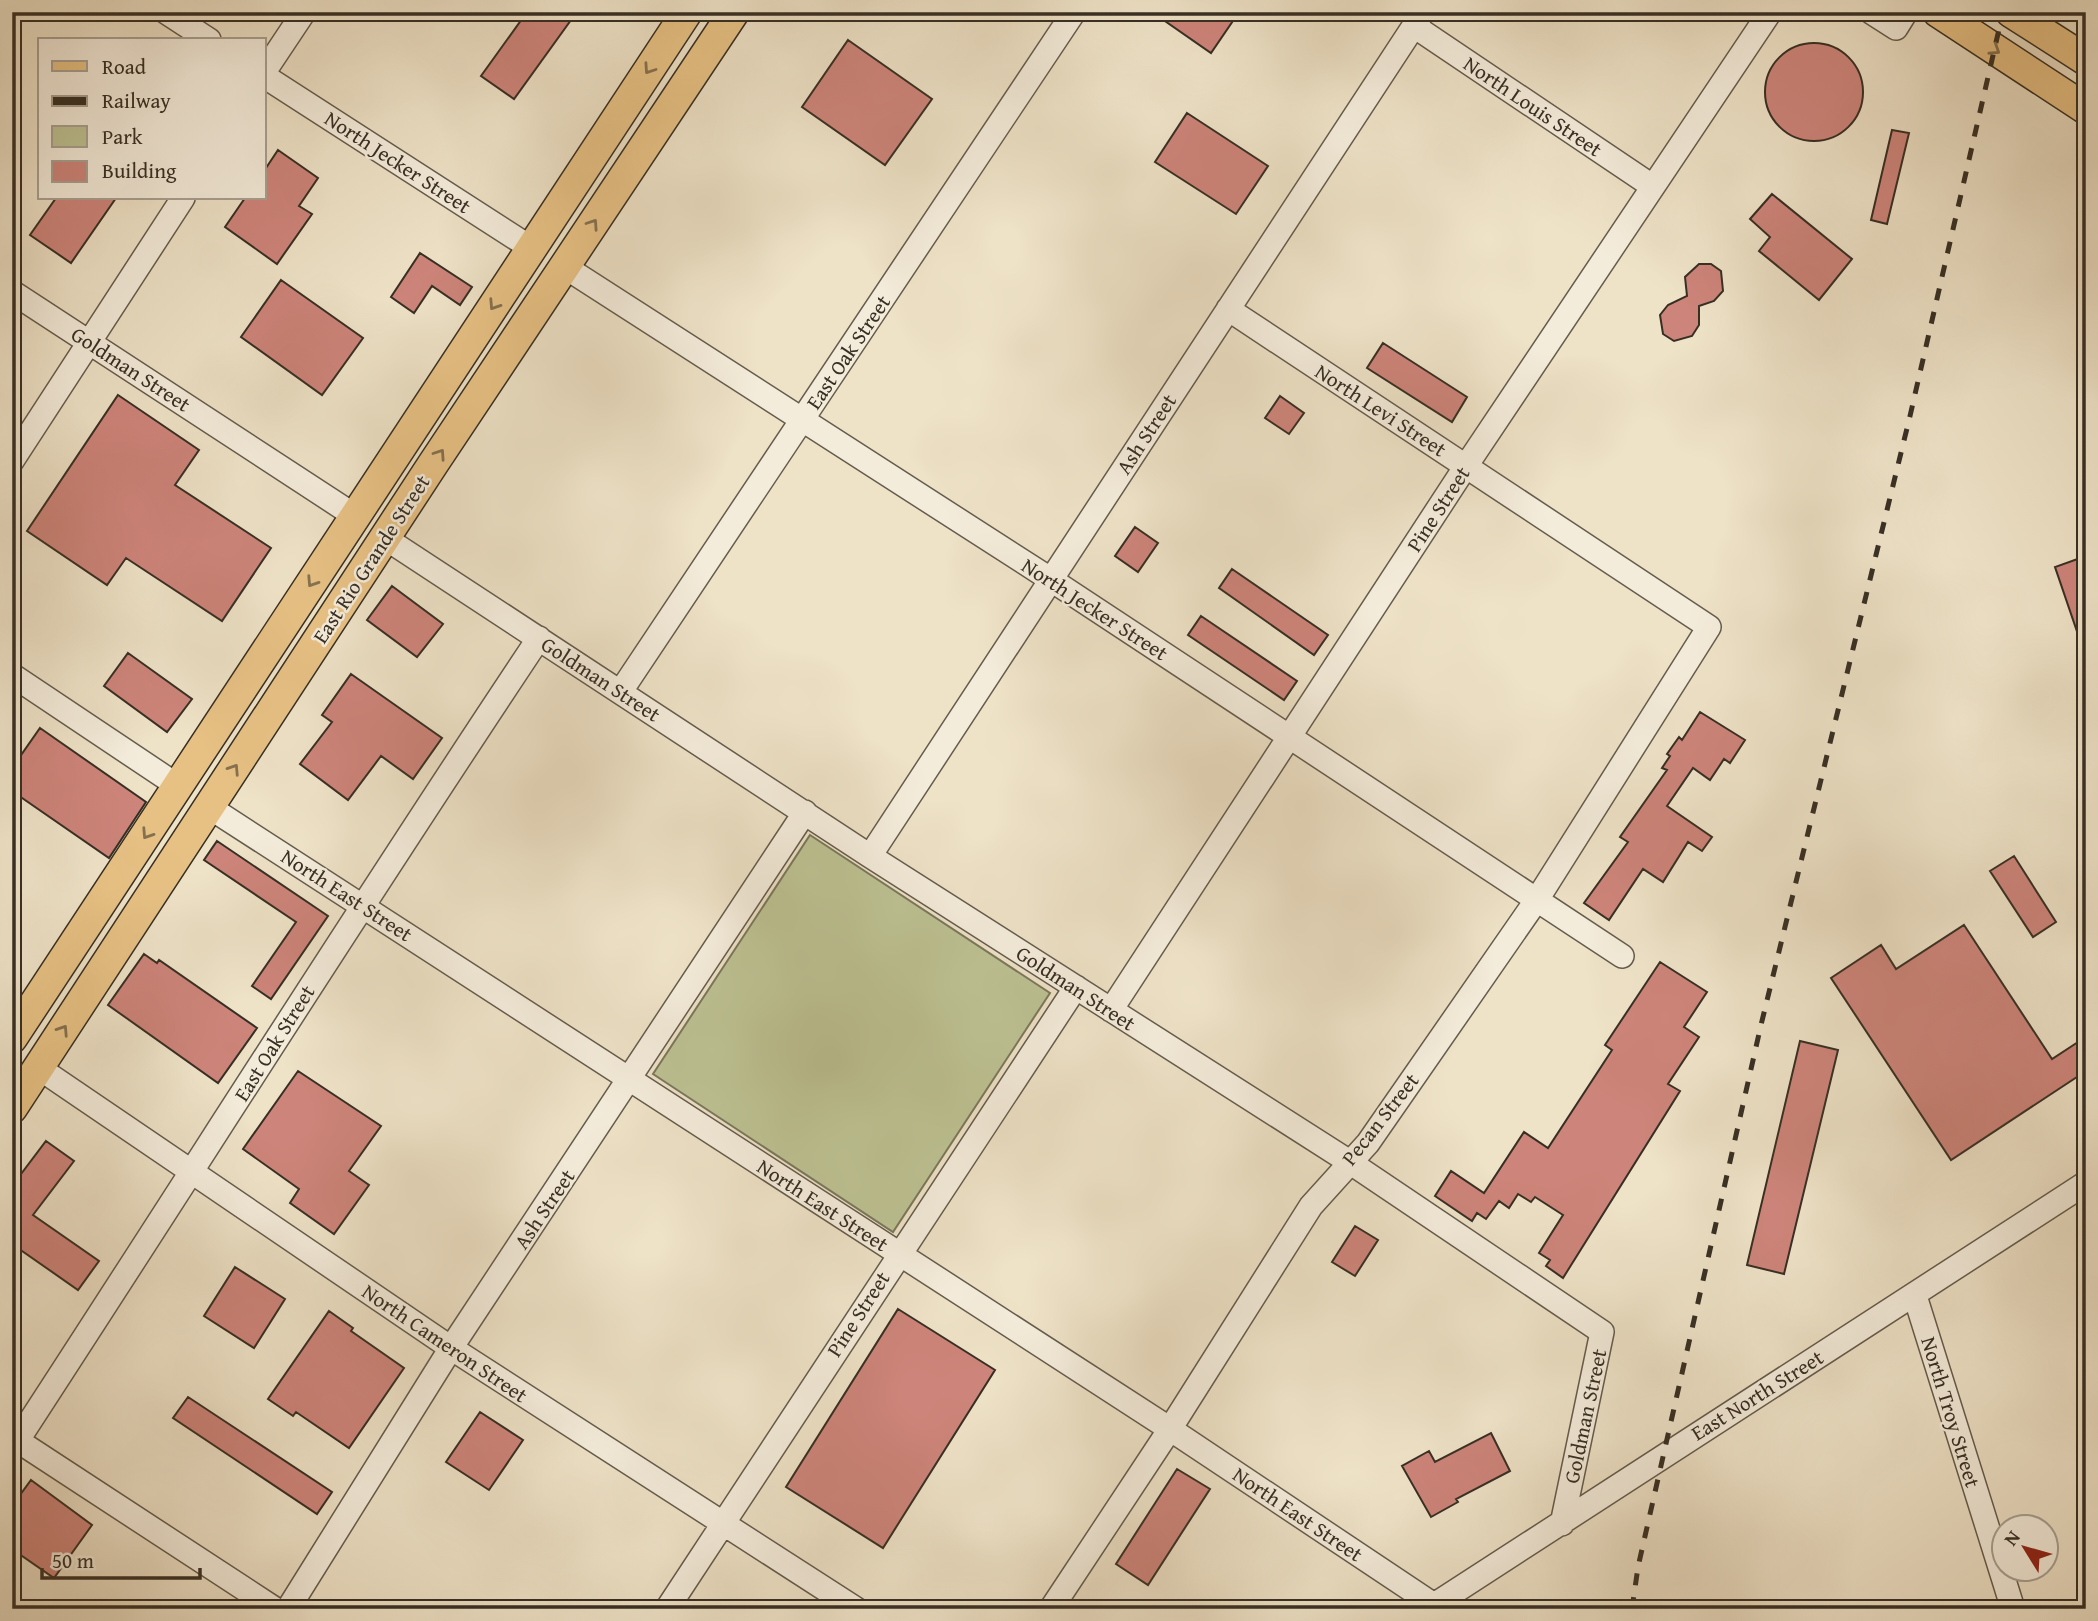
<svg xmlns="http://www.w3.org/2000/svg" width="2098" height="1621" font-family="'Gentium Book Plus',serif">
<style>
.green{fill:#bdc293;stroke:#7a785c;stroke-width:2}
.building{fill:#cd847a;stroke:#372f24;stroke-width:2}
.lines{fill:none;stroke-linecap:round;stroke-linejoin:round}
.minor-casing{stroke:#655c4d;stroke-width:26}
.major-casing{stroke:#372f24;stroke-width:33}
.minor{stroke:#f4ecdb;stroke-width:23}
.major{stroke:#e7c184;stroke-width:30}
.rail{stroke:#372f24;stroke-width:5;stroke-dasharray:12 12;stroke-linecap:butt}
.oneway{stroke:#86714f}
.labels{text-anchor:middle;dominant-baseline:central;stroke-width:5;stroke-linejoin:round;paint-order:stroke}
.street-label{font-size:21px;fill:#372f24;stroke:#f4ecdb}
</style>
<rect width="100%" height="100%" fill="#eee2c7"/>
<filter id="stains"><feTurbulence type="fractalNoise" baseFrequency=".00286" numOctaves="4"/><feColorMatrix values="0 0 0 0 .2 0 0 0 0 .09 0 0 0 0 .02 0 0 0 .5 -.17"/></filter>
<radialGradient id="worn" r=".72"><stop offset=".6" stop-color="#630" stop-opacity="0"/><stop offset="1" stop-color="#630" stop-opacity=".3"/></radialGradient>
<!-- green -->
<path class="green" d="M810,835l240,158 -157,239 -240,-158z"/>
<!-- building -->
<path class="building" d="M527,12h33l11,8 -57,79 -33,-23z
M1152,12h87l-28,41z
M848,40l84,59 -47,66 -83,-58z
M1765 92a49 49 0 1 1 98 0a49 49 0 1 1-98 0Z
M1187,113l81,53 -32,48 -81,-52z
M1892,130l17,3 -22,91 -16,-4z
M278,150l40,28 -19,28 13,8 -35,50 -52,-37 20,-29h19v-27z
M1772,194l80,65 -33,41 -60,-49 11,-14 -20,-18z
M56,198h60l-45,65 -41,-28z
M420,253l52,34 -12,18 -28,-19 -18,27 -23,-16z
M1699,264h12l10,7 2,20 -9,10 -15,5v19l-7,11 -18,5 -11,-7 -3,-19 8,-10 19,-9 -2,-19z
M281,280l82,58 -41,57 -81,-58z
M1383,343l84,54 -15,25 -85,-54z
M118,395l81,55 -24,35 96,63 -49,73 -96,-63 -19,27 -80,-54z
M1280,396l24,17 -15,21 -24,-16z
M1135,527l23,16 -20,29 -23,-16z
M2086,556v92l-3,1 -28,-82z
M1232,569l96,66 -14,20 -95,-67z
M392,586l51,38 -26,33 -50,-37z
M1201,616l96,65 -13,19 -96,-65z
M128,653l64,46 -25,33 -63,-46z
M351,674l91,64 -29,41 -32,-23 -33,44 -48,-36 32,-42 -10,-7z
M1700,712l45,28 -15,23 -6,-4 -14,21 -17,-12 -26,38 45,31 -10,14 -14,-9 -25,40 -20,-13 -34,51 -25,-17 44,-61 -8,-5 47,-67 -5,-2 8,-12 -3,-2 12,-17 3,3z
M40,728l106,74 -37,56 -97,-67v-23z
M217,841l111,75 -57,83 -19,-13 44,-64 -92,-62z
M2014,856l42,66 -23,15 -43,-66z
M1964,925l88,134 26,-17 8,11v18l-135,89 -120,-182 50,-33 15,24z
M144,954l13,9 2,-3 98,68 -39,55 -110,-78z
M1660,962l47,30 -23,35 15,10 -31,47 12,7 -117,187 -17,-12 4,-6 -11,-7 24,-38 -28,-18 -4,5 -13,-8 -9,14 -10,-7 -13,18 -9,-6 -5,8 -37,-25 16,-25 33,22 40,-61 24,16 64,-98 -7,-5z
M1800,1041l38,9 -54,224 -37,-9z
M298,1071l83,55 -32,45 20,14 -35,49 -44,-31 9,-14 -56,-40z
M46,1141l28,20 -41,54 66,46 -21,29 -66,-46v-58z
M1355,1226l23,14 -23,36 -23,-14z
M235,1267l50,32 -31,49 -50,-32z
M898,1309l97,61 -112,178 -97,-61z
M329,1311l24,17 -2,3 53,37 -55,80 -53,-36 -3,4 -25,-17z
M188,1397l144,95 -15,22 -144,-96z
M480,1412l43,28 -34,50 -43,-28z
M1491,1433l19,38 -54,28 2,3 -27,15 -29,-51 27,-15 6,11z
M1177,1469l33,20 -62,96 -32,-21z
M31,1480l61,45 -38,53 -42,-29v-43z"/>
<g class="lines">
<!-- minor casing -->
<g class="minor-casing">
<path id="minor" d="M166,12l43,28
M1871,12l25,16 10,-16
M1414,26l238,160
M264,72l40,-60
M264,76l267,172
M565,267l485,312 572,377
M12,292l343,224
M12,461l171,-263
M385,538l485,318 478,305 254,171 -40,192
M12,675l166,111
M621,691l453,-679
M209,807l961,622 264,176
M870,856l553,-844
M1111,1010l355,-544 304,-454
M39,1068l412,280 405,261
M1915,1296l98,313
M12,1437l263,172
M12,1449c176,-270 348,-543 527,-811
M288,1609l163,-261 354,-536
M667,1609l409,-622
M1051,1609l119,-180 141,-223 57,-63 170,-245 171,-271 -481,-318
M1428,1609l658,-426"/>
</g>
<!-- major casing -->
<g class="major-casing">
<path id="major" d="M1938,12l148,97
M2011,12l75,48
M12,1038l675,-1026
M12,1108l421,-644 301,-452"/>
</g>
<!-- minor -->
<use href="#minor" class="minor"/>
<!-- major -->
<use href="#major" class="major"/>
<!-- rail -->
<path class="rail" d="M1632,1609l6,-42 123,-542 149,-609 93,-404"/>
</g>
<!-- one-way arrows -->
<defs><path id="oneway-chevron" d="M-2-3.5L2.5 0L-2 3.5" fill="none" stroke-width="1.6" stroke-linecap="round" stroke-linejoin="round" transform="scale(1.75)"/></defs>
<g class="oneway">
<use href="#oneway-chevron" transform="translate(1995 50) rotate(33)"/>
<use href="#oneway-chevron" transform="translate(649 69) rotate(124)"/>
<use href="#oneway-chevron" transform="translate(593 224) rotate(-56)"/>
<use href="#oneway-chevron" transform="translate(494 305) rotate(123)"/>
<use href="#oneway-chevron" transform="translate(440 454) rotate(-56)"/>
<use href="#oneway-chevron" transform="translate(312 582) rotate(123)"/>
<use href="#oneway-chevron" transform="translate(234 769) rotate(-57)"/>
<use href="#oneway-chevron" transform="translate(147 834) rotate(123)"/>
<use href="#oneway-chevron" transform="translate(63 1030) rotate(-57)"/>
</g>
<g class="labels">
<!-- street labels -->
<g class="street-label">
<text transform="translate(1533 106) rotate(34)">North Louis Street</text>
<text transform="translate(398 162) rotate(33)">North Jecker Street</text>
<text transform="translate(848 352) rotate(-56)">East Oak Street</text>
<text transform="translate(131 369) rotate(33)">Goldman Street</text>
<text transform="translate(1381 410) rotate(33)">North Levi Street</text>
<text transform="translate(1146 434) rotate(-57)">Ash Street</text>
<text transform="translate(1438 509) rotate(-57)">Pine Street</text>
<text transform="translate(371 559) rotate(-57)">East Rio Grande Street</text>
<text transform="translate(1095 609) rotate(33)">North Jecker Street</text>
<text transform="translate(601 679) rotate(33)">Goldman Street</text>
<text transform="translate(347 895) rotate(33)">North East Street</text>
<text transform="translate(1076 988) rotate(33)">Goldman Street</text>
<text transform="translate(274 1043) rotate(-58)">East Oak Street</text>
<text transform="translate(1380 1119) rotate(-52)">Pecan Street</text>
<text transform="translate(823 1205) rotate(33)">North East Street</text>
<text transform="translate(544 1209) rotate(-56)">Ash Street</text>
<text transform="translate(858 1314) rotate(-57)">Pine Street</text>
<text transform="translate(445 1343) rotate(34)">North Cameron Street</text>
<text transform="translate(1757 1395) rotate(-32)">East North Street</text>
<text transform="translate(1951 1412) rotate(73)">North Troy Street</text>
<text transform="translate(1585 1416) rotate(-78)">Goldman Street</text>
<text transform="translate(1298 1514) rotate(34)">North East Street</text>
</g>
</g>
<!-- margin -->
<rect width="2098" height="1621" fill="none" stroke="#eee2c7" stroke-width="42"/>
<rect x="14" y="14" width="2070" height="1593" fill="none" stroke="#372f24" stroke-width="3.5"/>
<rect x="21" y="21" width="2056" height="1579" fill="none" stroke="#372f24" stroke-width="2"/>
<!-- legend -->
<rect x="38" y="38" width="228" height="161" fill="#f4ecdb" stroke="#a8a092" stroke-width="2"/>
<rect x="52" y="61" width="35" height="10" fill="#e7c184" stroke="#a8a092" stroke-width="2"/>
<text x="102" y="74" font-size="21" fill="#372f24">Road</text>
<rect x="52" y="96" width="35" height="10" fill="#372f24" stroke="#a8a092" stroke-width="2"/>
<text x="102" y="108" font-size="21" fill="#372f24">Railway</text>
<rect x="52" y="126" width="35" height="21" fill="#bdc293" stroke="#a8a092" stroke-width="2"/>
<text x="102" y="144" font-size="21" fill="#372f24">Park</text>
<rect x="52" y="161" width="35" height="21" fill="#cd847a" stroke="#a8a092" stroke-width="2"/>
<text x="102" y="178" font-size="21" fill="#372f24">Building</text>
<!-- north arrow -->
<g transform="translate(2025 1548) rotate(307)"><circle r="33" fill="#f4ecdb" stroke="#a8a092" stroke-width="2"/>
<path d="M0-5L12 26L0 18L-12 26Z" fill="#8f2418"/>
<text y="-10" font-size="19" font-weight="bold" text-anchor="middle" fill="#372f24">N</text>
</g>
<!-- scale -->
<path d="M42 1568v10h158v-10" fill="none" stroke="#372f24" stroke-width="3.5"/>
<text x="52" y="1568" font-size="21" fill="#372f24" stroke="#f4ecdb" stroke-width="5" paint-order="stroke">50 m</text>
<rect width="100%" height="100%" filter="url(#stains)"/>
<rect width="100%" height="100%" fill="url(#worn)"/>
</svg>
